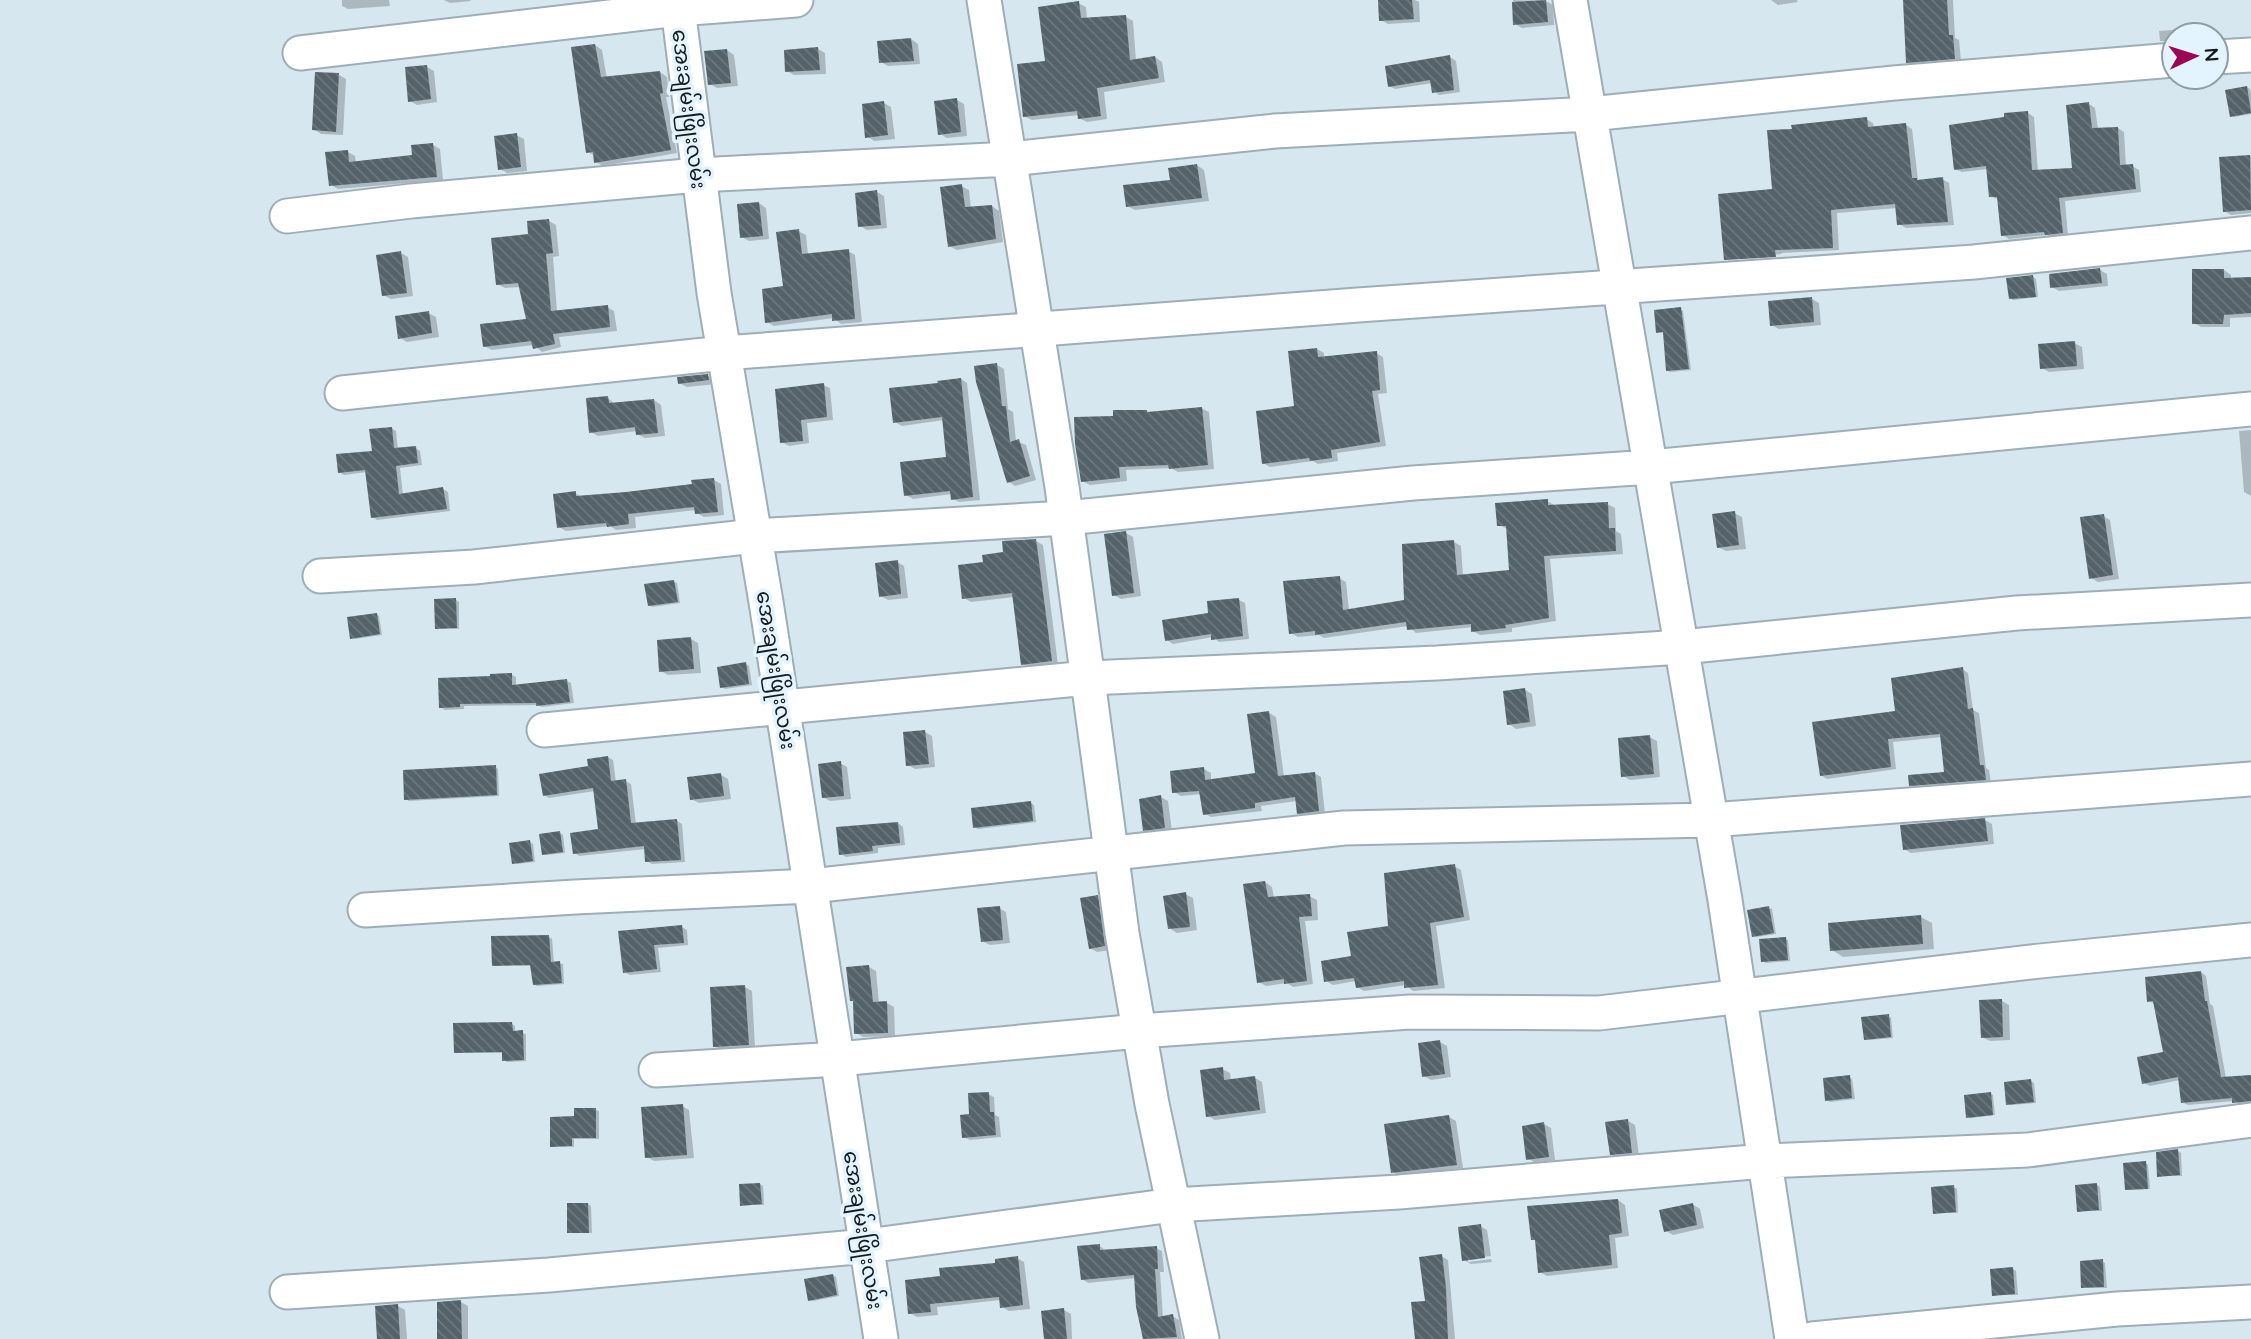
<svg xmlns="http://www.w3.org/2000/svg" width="2251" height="1339" font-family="Quicksand,'Noto Sans Myanmar',sans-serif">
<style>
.shadow{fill:#0003}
.building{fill:url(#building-back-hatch)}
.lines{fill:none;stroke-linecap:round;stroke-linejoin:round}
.minor-casing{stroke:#9eaeb7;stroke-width:37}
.minor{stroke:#fff;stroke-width:33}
.labels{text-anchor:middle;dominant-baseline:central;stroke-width:7;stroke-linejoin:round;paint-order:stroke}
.street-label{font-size:21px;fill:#141a1d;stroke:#e3f4fe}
</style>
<defs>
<pattern id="building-back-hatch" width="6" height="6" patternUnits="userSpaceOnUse" patternTransform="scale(1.75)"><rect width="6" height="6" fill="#54626a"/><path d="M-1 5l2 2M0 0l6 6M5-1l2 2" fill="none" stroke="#6d787e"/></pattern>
</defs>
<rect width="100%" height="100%" fill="#d6e7f0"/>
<!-- shadow -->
<path class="shadow" d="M342,0h47l1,6 -42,3 -6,-3z
M444,0h26l1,1 -21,2z
M1380,0h35l4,2 1,20 -32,2 -7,-4z
M1513,0l33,1 7,4 1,20 -32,3 -7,-4z
M1771,0h26l1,2 -20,3z
M1904,0h49l2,38 4,2 2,21 -47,4 -6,-3z
M1078,3l8,4 1,12 39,-2 7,4 3,40 19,-4 7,5 3,20 -61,10 3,27 -20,3 -8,-4v-3l-47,5 -8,-4 37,-43z
M2184,29l3,6h-13v7l-14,-1 -1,-10z
M911,39l7,5 2,20 -32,2 -7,-4z
M595,45l7,5 5,29 53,-7 7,5 2,20h-3l11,56 -74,13 -7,-4 -1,-6 -7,-4z
M818,49l7,4 1,21 -32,1 -7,-4z
M727,50l7,5 4,31 -21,2 -7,-4z
M1450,57l6,4 4,31 -21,3 -5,-4 -2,-8 -37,6 -6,-3z
M427,67l7,4 3,31 -20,3 -7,-4z
M339,75l7,4 -3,56 -22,-1 -7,-5z
M2247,87l3,2 1,5v20l-17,3 -3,-2z
M957,100l7,4 3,32 -20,2 -7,-4z
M884,103l7,4 4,32 -21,2 -7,-5z
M2089,104l6,4 3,21 20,-1 6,4 2,35 6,-1 7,4 2,22 -76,9 3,35 -15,2 -6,-3 -38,4 -6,-4 -4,-35 -9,-4 -2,-27 -26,3 -7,-3 73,-56 6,4 4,55 36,-2z
M1866,119l7,4 1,5 32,-3 6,4 6,51 24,-1 7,4 5,42 -48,3 -7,-4 -2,-16 -60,5 2,37 -58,3 1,1 -52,4v3l-4,-2 48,-69 20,-60z
M516,135l8,4 3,32 -20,2 -7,-4z
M433,145l7,4 3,31 -105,9 -7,-4 17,-33 7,4 1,7 57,-7z
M2251,156v57l-20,2 -7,-4 -3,-52z
M1197,165l7,5 5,31 -74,9 -8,-4z
M961,186l8,4 2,19 21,-3 7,5 4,31 -46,8 -8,-4z
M877,192l7,4 3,32 -20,2 -7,-4z
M759,203l7,5 3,31 -20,2 -7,-4z
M549,221l7,4 3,31 -6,1 4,55 50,-5 7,4 3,20 -58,6 2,10 -19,5 -8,-7 -42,5 -8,-4 44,-25 -7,-34 -16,1 -8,-4 33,-49z
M798,231l8,4 2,20 40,-4 7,4 7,67 -21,2 -7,-6 -60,8 -7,-4 18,-34z
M401,253l7,4 5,39 -22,3 -8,-4z
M2100,270l7,4 1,12 -49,5 -7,-4z
M2224,270l7,5v5l20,-1v38l-21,1v9h-29l-7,-4z
M2033,277l3,2 2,18 -25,3 -3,-2z
M1812,299l7,4 2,22 -42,4 -8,-4z
M1680,309l3,2 8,59 -21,2 -3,-2 -2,-37 -7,-1z
M428,313l8,4 3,20 -32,5 -7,-4z
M2074,343l8,4 2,22 -35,3 -7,-4z
M1317,349l7,4v5l52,-5 7,4 4,36 -9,1 8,52 -49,7 1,8 -20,3 -5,-3 -43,6 -7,-4 33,-55z
M997,365l7,4 4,40 5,3 3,29 10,4 10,35 -21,6 -7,-5z
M708,376l7,4 1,4 -29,3 -8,-4z
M961,379l6,4 13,117 -21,2 -6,-3 -1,-5 -39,5 -7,-4 42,-36 -4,-39 -42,6 -7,-4 45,-37z
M823,385l7,3 3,32 -26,3 2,20 -20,3 -7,-4z
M608,398l7,6 39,-4 7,5 4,31 -20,2 -8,-4v-3l-39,5 -7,-4z
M1201,408l8,4 5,57 -36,3 -7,-4 -45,2 1,11 -37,4 -8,-4 33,-64 32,-6 3,2z
M391,428l5,3 2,19 17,-2 5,3 2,14 -22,3 3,27 40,-6 5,3 2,19 -73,9 -4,-3 -6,-45 -23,3 -5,-3 35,-20z
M2251,430v66l-7,-4 -5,-61z
M714,480l7,4 3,31 -20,2 -7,-4 -1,-3 -61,7 1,11 -20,2 -6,-4 -44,5 -7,-4 16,-34 7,4 112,-11z
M1547,501l9,5 51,-2 8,4 1,23 5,3 2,20 -73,5 6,62 -44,7v4l-32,3 -7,-4v-4l-57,6 -8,-7 -84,12 -5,-3 -21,2 -7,-4 48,-55 7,4 3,28 57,-9 48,-59 7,4 2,30 48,-4 -3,-43 -10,-4z
M1734,513l8,4 4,32 -20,2 -8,-4z
M2103,516l7,4 9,59 -21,3 -7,-4z
M1126,533l7,4 8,59 -20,3 -7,-4z
M1036,541l7,4 15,120 -28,3 -7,-4 -9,-67 -43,5 -7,-4 20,-34z
M897,562l7,4 4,32 -20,2 -7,-4z
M674,582l3,1 3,20 -28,4 -3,-2z
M456,600l3,2v27l-23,-1z
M1239,600l6,3 4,36 -30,3 -6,-5 -40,7 -6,-4z
M376,614l3,2 3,19 -27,4 -3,-1z
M691,639l7,4 3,30 -33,2 -7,-4z
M746,664l3,2 3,19 -27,4 -3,-2z
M1962,669l6,4 5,37 6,3 7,55 3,2 2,12 -75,6 -6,-3 36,-12 -4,-36 -49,5 3,27 -69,10 -6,-4z
M512,675l4,2v10l51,-6 4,2 3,20 -32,4 -5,-2 -73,1v3l-19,1 -5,-3z
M1525,690l7,4 4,32 -20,3 -7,-5z
M1269,713l7,4 8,60 30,-4 7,4 4,37 -20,3 -7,-4 -1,-12 -36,5 1,5 -51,6 -7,-4 -2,-19 -21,2 -7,-4 30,-23 7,4v8l45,-6z
M925,732l7,4 3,31 -20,2 -7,-4z
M1649,737l8,4 3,36 -30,3 -7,-4z
M608,757l5,3 3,22 9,-1 6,3 5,40 41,-3 5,3 3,38 -33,2 -5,-3 -1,-12 -67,7 -5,-4 26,-22 -5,-39 -46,7 -5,-3z
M840,763l7,4 4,32 -21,2 -7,-4z
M495,767l3,2 1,27 -90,5 -3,-2z
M721,775l7,4 3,20 -32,4 -8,-4z
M1161,797l7,4 4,30 -20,3 -8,-5z
M1031,803l3,2 2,17 -58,7 -3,-2z
M1985,820l7,4 2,20 -83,9 -7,-4z
M898,823l5,4 2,18 -27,3v5l-32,4 -5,-3z
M560,833l3,2 2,18 -19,2 -3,-2z
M530,842l3,2 2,18 -18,2 -3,-1z
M1454,866l7,4 9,50 -34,6 9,62 -32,3 -7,-6 -42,6 -7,-4 -1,-6 -23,4 -7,-4 64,-54z
M1265,882l7,5 2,11 35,-2 8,4 1,20 -13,1 8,63 -20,3 -6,-4 -21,3 -7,-4z
M1185,894l8,4 4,32 -20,3 -8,-5z
M1097,897l7,4 7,49 -14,2 -7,-4z
M999,908l7,4 4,31 -20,2 -8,-4z
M1769,908l3,1 4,25 -20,3 -3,-1z
M1921,917l11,6 2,26 -91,8 -11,-7z
M682,927l5,3 1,15 -30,3 3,24 -31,3 -6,-3 -4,-40z
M549,937l3,2 2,24 9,1 1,20 -27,2 -3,-2 -2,-18 -38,-1z
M1785,939l3,1 2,21 -24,2 -3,-2z
M869,967l7,4 3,32h8l7,4 1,29 -32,1 -7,-4 -2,-31 -2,-2z
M2201,972l5,4 4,28 3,2 13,72 25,-1v28h-11l-6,-4 -46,4 -6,-3 -2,-22 -30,6 -6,-3 21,-30 -9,-48 -7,-4z
M745,987l7,4 3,57 -33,2 -8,-4z
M2002,1001l7,4 1,35 -20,1 -8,-4z
M1888,1016l3,2 2,20 -24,2 -3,-1z
M512,1024l3,2v6l11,2v27l-19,1 -3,-2v-7l-48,-1z
M1440,1042l7,4 4,31 -20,3 -7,-4z
M1222,1069l8,4 1,8 24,-3 7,4 4,31 -51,7 -7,-4z
M1849,1077l3,2 3,20 -25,3 -3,-2z
M2031,1081l3,2 2,20 -25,2 -3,-1z
M1990,1093l3,2 2,20 -24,3 -3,-1z
M988,1094l6,3 1,18 4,2 2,20 -31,3 -6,-3 7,-21z
M682,1106l7,4 5,48 -40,3 -7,-4z
M596,1110l3,1v28h-25v8l-22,-1 24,-28z
M1449,1117l7,4 7,47 -63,8 -7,-4z
M1628,1121l7,4 4,31 -20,2 -8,-4z
M1544,1124l7,4 4,32 -20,3 -7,-5z
M2178,1151l3,2 1,23h-23z
M2145,1163l3,2 2,24h-23z
M760,1184l3,2 1,19h-22z
M2097,1185l3,2 2,24h-24z
M1954,1187l3,2 1,24h-23z
M1618,1200l7,5 4,31 -14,2 3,30 -71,8 -7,-4 -3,-30 -4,-3z
M588,1204l3,2 1,27 -23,-1z
M1692,1204l8,5 4,19 -31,7 -7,-4z
M1480,1226l7,4 4,26 -23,3v3l23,-3 1,3 -21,2 -7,-4z
M1099,1245l7,6 50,-3 6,3 2,21h-4l3,46 9,-2 7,4 3,19h-39l-7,-61 -48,5 -6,-4z
M1441,1256l7,4 7,79h-39z
M1017,1258l7,4 6,47 -21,2 -7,-4 -1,-7 -64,7 1,8 -21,2 -7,-4 32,-35z
M2102,1261l3,2 2,25 -24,-1z
M2013,1269l3,2 2,24h-24z
M833,1275l3,2 3,19 -26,5 -3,-1z
M461,1302l7,4v33h-29z
M398,1306l7,4 2,29h-28z
M1064,1310l7,4 1,25h-26z"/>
<!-- building -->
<path class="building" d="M1378,0h34l2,19 -35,2z
M1546,0l2,22 -35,3 -1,-23z
M1903,0h44l2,35h4l2,24 -49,4z
M1079,1l2,17 45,-3 4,45 25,-4 4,22 -62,10 4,28 -23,3 -1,-8 -54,6 -6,-53 28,-3 -7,-54z
M911,38l3,23 -35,2 -2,-22z
M595,44l6,33 59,-6 3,22 -3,1 11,56 -77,13 -1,-11 -7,1 -15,-106z
M818,47l2,23 -35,2 -1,-22z
M727,49l4,34 -23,2 -4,-34z
M1450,55l4,35 -22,3 -2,-13 -42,7 -3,-21z
M427,65l4,34 -23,3 -3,-35z
M315,72l24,1 -3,59 -24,-2z
M2247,86l4,27 -21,4 -5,-27z
M957,98l4,34 -23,3 -4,-34z
M884,101l4,34 -23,3 -3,-34z
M2089,102l3,26 26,-1 2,38 13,-1 3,25 -77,9 4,35 -18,2 -1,-3 -43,4 -4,-39h-8l-3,-31 -32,4 -5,-45 55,-8v-4l24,-2 4,59 40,-2 -6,-63z
M1867,117l1,10 38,-4 6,55h5v2l26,-3 5,45 -51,3 -2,-21 -64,6 2,38 -58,2 1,7 -52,3 -6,-66 54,-5 -5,-59 25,-1 -1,-4z
M517,133l4,34 -23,3 -4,-34z
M433,143l4,34 -108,9 -4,-34 23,-2 1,12 63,-7 -1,-10z
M2250,155l1,55 -28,2 -4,-55z
M1197,164l5,34 -76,9 -3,-22 47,-5 -2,-12z
M962,184l3,23 27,-2 4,34 -48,8 -8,-60z
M877,190l4,35 -23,2 -3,-34z
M759,202l4,34 -23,2 -3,-34z
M549,219l4,34 -7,1 5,57 57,-6 2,22 -57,7 2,10 -22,5 -2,-8 -48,6 -3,-23 46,-5 -8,-36 -22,2 -5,-47 37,-4 -1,-13z
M799,229l3,25 47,-5 6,70 -23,2v-7l-67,9 -3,-34 21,-3 -7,-54z
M401,251l6,42 -25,3 -6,-41z
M2100,268l2,15 -52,5 -1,-14z
M2192,269h32v9l27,-1v36l-27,2 -1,9h-31z
M2033,275l3,22 -27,2 -3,-21z
M1812,297l2,25 -44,4 -2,-25z
M1681,307l8,62 -23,2 -3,-39 -7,1 -2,-23z
M429,311l3,22 -34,6 -3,-23z
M2075,341l2,25 -37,3 -2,-25z
M1317,348l1,9 59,-6 3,39 -8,1 8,51 -49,8 1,8 -22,3 -1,-3 -47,6 -6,-53 38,-5 -6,-55z
M997,363l5,43h4l4,36 9,-3 11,37 -23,7 -31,-101 -2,-16z
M708,374l1,6 -31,4 -1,-7z
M961,378l12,119 -22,3 -1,-9 -46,5 -4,-34 46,-5 -4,-40 -49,6 -4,-35 49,-5 -1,-2z
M824,383l3,34 -26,3 2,21 -23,2 -5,-54z
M608,396l1,7 45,-4 4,34 -22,2 -1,-8 -46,6 -3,-35z
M1202,407l6,58 -39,4 -1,-4 -49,2 1,11 -39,4 -6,-38 -1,-27 39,-1v-6h34v2z
M392,427l2,21 22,-2 2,17 -22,3 3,28 44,-7 4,22 -76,9 -6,-48 -27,3 -2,-19 36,-3 -3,-22z
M714,478l4,34 -23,2 -1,-7 -66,7 1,10 -22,3 -1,-4 -49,5 -4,-34 23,-3v5l50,-4 66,-8 -1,-4z
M1548,499v6l60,-3 1,26h6l1,23 -72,5 5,62 -44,7 1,3 -35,4v-8l-64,6 -1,-8 -91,13v-4l-26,3 -6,-53 57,-5 3,34 61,-10 -2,-56 52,-4 3,35 52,-5 -3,-44h-9l-2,-23z
M1735,511l4,34 -22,3 -5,-34z
M2104,514l9,61 -24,4 -9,-62z
M1126,531l8,62 -22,3 -8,-62z
M1036,539l16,122 -31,4 -9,-72 -50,6 -4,-34 25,-3 -1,-7 21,-3 -1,-11z
M898,560l3,34 -22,3 -4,-34z
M674,580l4,22 -30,4 -4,-22z
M456,598l1,30 -22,1 -1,-30z
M1239,598l4,38 -32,4v-6l-46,7 -3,-21 46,-7 -1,-12z
M377,613l3,21 -30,5 -3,-22z
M691,637l3,32 -35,3 -2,-32z
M746,662l3,22 -29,4 -3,-21z
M1963,667l5,42 5,-1 7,57h4l2,15 -77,6 -1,-11 36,-3 -4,-38 -52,5 3,28 -71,9 -8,-54 83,-11 -4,-33z
M512,673v12l55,-6 3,23 -34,4v-3l-76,1v3l-21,1 -1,-30 52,-2v-2z
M1525,688l5,34 -23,3 -4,-34z
M1269,711l9,65 37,-4 4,39 -22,3 -2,-17 -40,6v5l-52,7 -4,-24 -27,2 -2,-22 34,-4 1,13 50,-7 -8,-59z
M925,730l4,34 -23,2 -3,-34z
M1650,735l4,39 -33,3 -3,-39z
M608,756l3,25 15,-2 5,44 46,-4 4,41 -36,2 -1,-16 -71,8 -3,-21 28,-4 -5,-41 -50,8 -4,-22 49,-8 -1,-7z
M841,761l3,35 -22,2 -4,-34z
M496,765l1,30 -93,5 -1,-30z
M721,773l3,23 -34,4 -3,-23z
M1161,795l4,33 -22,3 -4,-32z
M1031,801l2,20 -60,7 -2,-20z
M1985,818l3,23 -85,9 -3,-25z
M898,822l2,21 -28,3 1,5 -34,4 -3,-28z
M560,831l3,21 -21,3 -3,-21z
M530,840l3,21 -21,3 -3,-21z
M1455,864l9,53 -34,6 8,62 -34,3v-7l-48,7 -2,-10 -30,4 -3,-21 30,-5 -4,-24 41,-6 -4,-53z
M1265,881l3,16 42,-3 2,22 -13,1 8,64 -23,3v-5l-27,4 -14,-99z
M1186,892l4,35 -22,2 -5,-33z
M1098,895l7,51 -16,3 -9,-51z
M1000,906l3,34 -22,2 -4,-34z
M1769,906l5,27 -22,4 -5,-27z
M1921,915l2,29 -93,7 -2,-28z
M682,925l2,18 -30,2 3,24 -34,4 -5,-42z
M549,935l2,27 9,-1 2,22 -29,2 -3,-20 -38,1 -1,-30z
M1786,937l2,23 -27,2 -2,-23z
M869,965l4,37 14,-1 1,32 -34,1 -1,-33h-3l-4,-34z
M2201,971l4,30h2l14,76 30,-2v26l-19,2v-5l-51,5 -3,-26 -36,7 -5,-27 26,-5 -10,-51 -6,1 -2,-25z
M745,985l4,60 -36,2 -3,-60z
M2002,999l1,38 -22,1 -2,-38z
M1889,1014l2,23 -27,3 -3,-23z
M512,1022l1,9 10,-1 1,30 -22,1v-9l-48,1 -1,-30z
M1440,1040l5,34 -23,3 -4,-34z
M1223,1067l1,13 31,-4 5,34 -54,7 -6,-47z
M1850,1075l2,23 -27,3 -2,-23z
M2031,1079l3,23 -28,3 -2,-23z
M989,1092l1,20h4l2,23 -34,3 -2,-23 9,-1 -1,-21z
M1991,1092l2,23 -27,3 -2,-23z
M683,1104l4,51 -42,3 -4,-51z
M574,1108h22v30h-24v8l-22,1v-30l24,-1z
M1449,1115l8,50 -66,8 -7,-49z
M1628,1119l4,34 -22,2 -5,-33z
M1544,1122l5,35 -23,3 -4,-34z
M2178,1149l2,26 -23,2 -1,-25z
M2146,1161l2,28 -23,1 -2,-27z
M760,1183l2,21 -22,2 -1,-22z
M2097,1183l2,27 -22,2 -2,-27z
M1954,1185l2,27 -23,2 -2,-27z
M1618,1199l4,34 -13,2 3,30 -74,8 -3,-33h-4l-4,-34z
M567,1203h21l1,30h-22z
M1693,1203l4,22 -33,7 -5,-22z
M1481,1224l4,34 -23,3 -4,-34z
M1100,1244v6l57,-4 1,23h-3l3,48 15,-3 4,23 -34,2 -7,-32 -2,-32 -53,5 -4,-34z
M1442,1254l4,34 2,51h-33l-4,-37 14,-1 -6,-44z
M1018,1256l5,49 -23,3 -1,-11 -69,7 1,8 -23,2 -3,-34 35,-4 -1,-8 56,-5v-4z
M2103,1259l1,28 -23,1 -1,-27z
M2013,1267l2,27 -23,2 -2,-27z
M833,1274l4,21 -29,6 -4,-22z
M461,1300l1,39h-25v-37z
M398,1304l2,35h-23l-2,-33z
M1064,1308l3,31h-23l-3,-28z"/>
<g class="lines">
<!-- minor casing -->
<g class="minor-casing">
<path id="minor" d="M677,0l37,293 52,309 115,737
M984,0l78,487 60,446 30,171 50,235
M1570,0l155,900 67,439
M300,53l378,-44 118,-9
M2216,57l35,-2
M287,216l124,-15 287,-26 312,-16 265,-28 315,-17 304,-31 280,-23
M342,393l382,-40 634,-48 616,-43 277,-29
M320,576l154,-9 281,-31 311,-18 347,-35 238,-16 600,-58
M544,730l544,-52 349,-15 245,-16 335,-34 234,-13
M365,910l210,-13 236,-11 533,-58 367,-8 540,-41
M656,1070l182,-11 301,-28 271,-19 189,1 441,-52 211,-21
M287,1292l262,-17 318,-29 306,-41 226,-13 366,-31 263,-11 223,-30
M1812,1339l305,-30 134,-7"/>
</g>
<!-- minor -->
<use href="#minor" class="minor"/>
</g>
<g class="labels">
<!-- street labels -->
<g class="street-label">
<text transform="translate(690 109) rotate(83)">အေးချမ်းဖြိုးလမ်း</text>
<text transform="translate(777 670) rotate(81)">အေးချမ်းဖြိုးလမ်း</text>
<text transform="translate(864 1230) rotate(81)">အေးချမ်းဖြိုးလမ်း</text>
</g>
</g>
<!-- north arrow -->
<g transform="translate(2195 56) rotate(86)"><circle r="33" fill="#e3f4fe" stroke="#909da4" stroke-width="2"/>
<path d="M0-5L12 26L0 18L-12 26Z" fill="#9b0655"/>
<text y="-10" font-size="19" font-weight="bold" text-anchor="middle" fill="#141a1d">N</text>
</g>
</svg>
